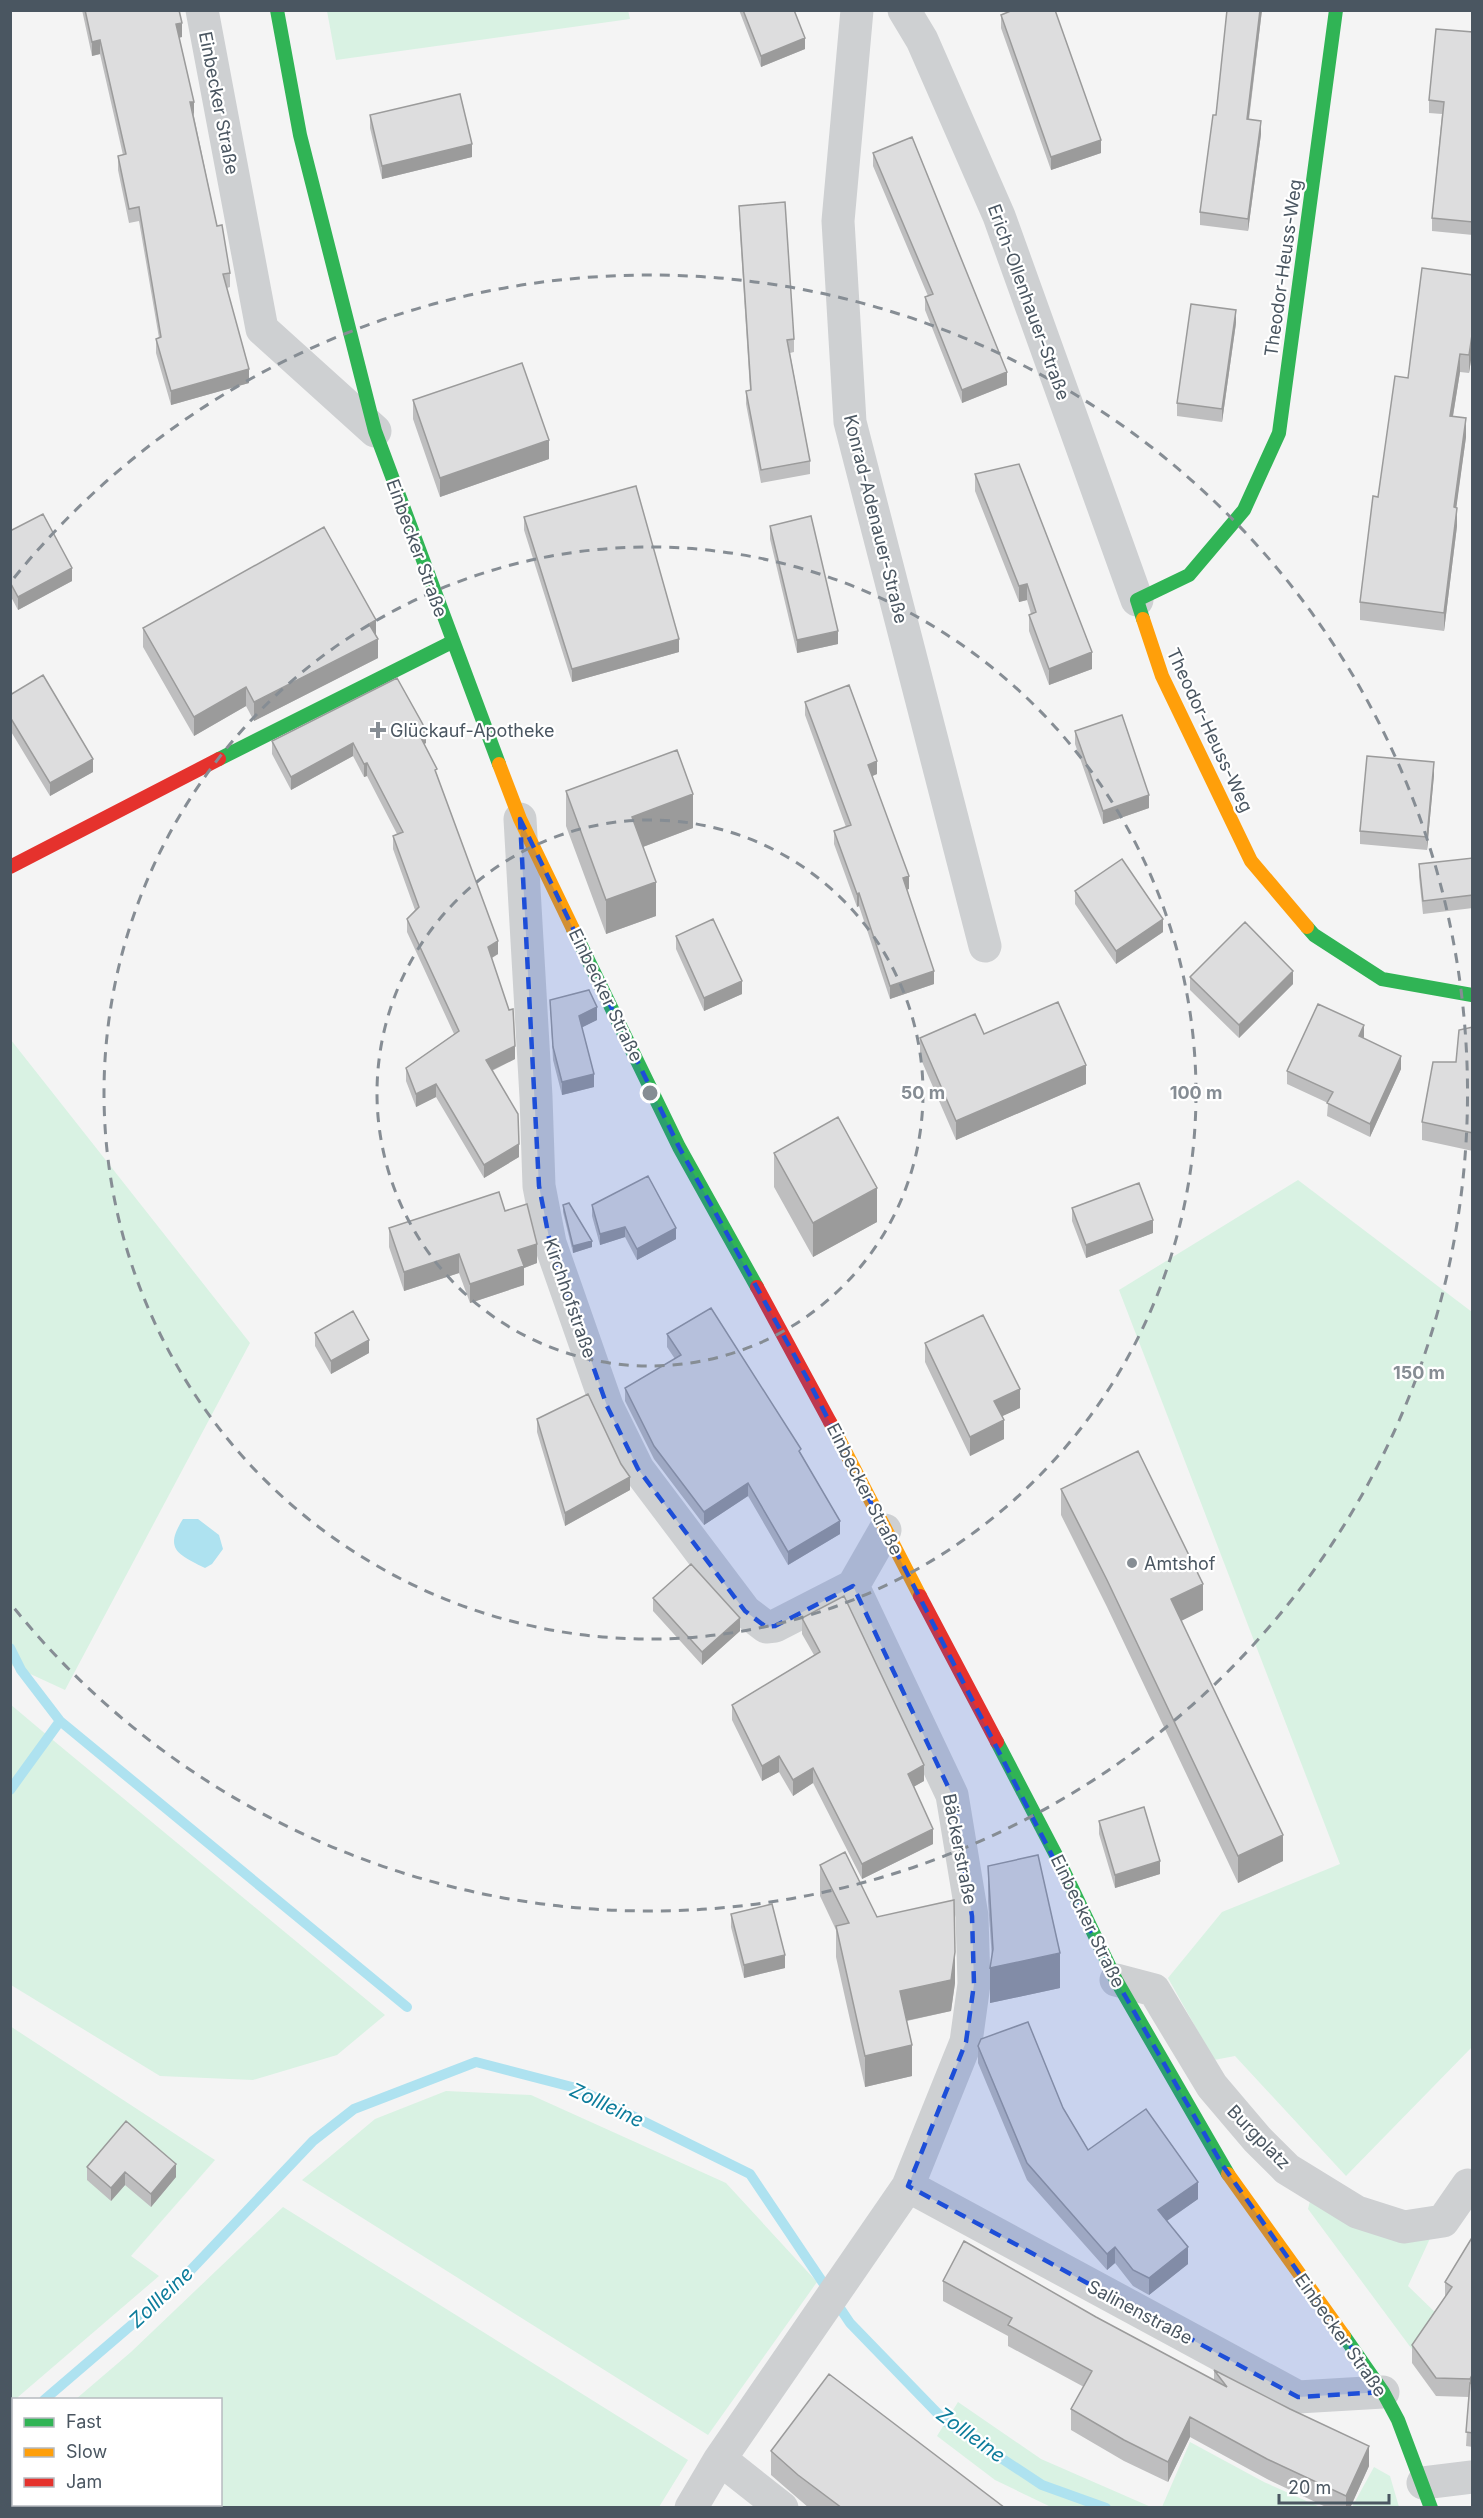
<svg xmlns="http://www.w3.org/2000/svg" width="1483" height="2518" font-family="Inter,sans-serif">
<style>
.green{fill:#d9f2e3}
.water{fill:#aee2f0}
.lines{fill:none;stroke-linecap:round;stroke-linejoin:round}
.stream{stroke:#aee2f0;stroke-width:10}
.street{stroke:#ced0d2;stroke-width:33}
.fast{stroke:#30b455;stroke-width:14}
.slow{stroke:#ff9f0a;stroke-width:14}
.jam{stroke:#e5322d;stroke-width:14}
.wall{fill:#bebebf}
.shaded-wall{fill:#9b9b9b}
.building{fill:#ddddde;stroke:#9b9b9b;stroke-width:1.5}
.marked{fill:#1d4ed8;fill-opacity:0.2;stroke:#1d4ed8;stroke-width:4.5;stroke-dasharray:12 8;stroke-linejoin:round}
.ring{fill:none;stroke:#868d94;stroke-width:3;stroke-dasharray:10 8}
.poi-dot{fill:#868d94;stroke:#fff;stroke-width:2}
.labels{text-anchor:middle;dominant-baseline:central;stroke-width:4.5;stroke-linejoin:round;paint-order:stroke}
.street-label{font-size:18px;fill:#4a5661;stroke:#fff}
.poi-label{font-size:18px;fill:#4a5661;stroke:#fff;text-anchor:start}
.water-label{font-size:20px;font-style:italic;fill:#0c7c9b;stroke:#fff}
.centre{fill:#868d94;stroke:#fff;stroke-width:3}
.ring-label{font-size:18px;text-anchor:middle;font-weight:bold;fill:#868d94;stroke:#fff;stroke-width:4.5;stroke-linejoin:round;paint-order:stroke}
</style>
<rect width="100%" height="100%" fill="#f4f4f4"/>
<!-- green -->
<path class="green" d="M628,10l2,9 -294,41 -9,-49z
M11,1040l239,303 -185,347 -54,-25z
M1298,1180l174,132v735l-126,129 -111,-120 -21,4 -46,-82 54,-66 118,-48 -221,-574z
M10,1704l38,32 337,279 -48,40 -84,25 -93,-4 -149,-91z
M10,2026l205,134 -84,96 28,20 -148,127z
M446,2091l85,4 195,88 91,99 -109,153 -406,-255 73,-61z
M1310,2201l123,31 -25,54 32,31 -26,35 -106,-143z
M283,2207l405,253 -29,47h-648v-51l2,-3 1,51h206v-104l-144,-1 55,-47z
M958,2402l83,57 110,48h-100l-56,-27 -58,-44z
M1190,2442l74,40 56,25h-158z
M1374,2467l16,9 9,31h-47z"/>
<!-- water -->
<path class="water" d="M183,1519h15l21,16 4,14 -11,15 -7,4c-28,-14 -41,-19 -22,-49z"/>
<g class="lines">
<!-- stream -->
<path class="stream" d="M10,1648l11,22 39,51
M10,1790l50,-69 347,286
M44,2400l126,-108 143,-151 41,-32 122,-47 100,26 174,86 100,149 95,98 97,64 64,23
M10,2428l4,-2"/>
<!-- street -->
<path class="street" d="M202,10l60,319 113,102
M857,10l-19,211 12,201 135,524
M904,10l18,30 77,176 138,384
M520,819l16,278 3,89 11,57 57,163 31,63 107,142 21,16 9,-1 78,-40
M853,1586l32,-56
M1116,1980l38,10 58,96 45,53 30,30 70,43 47,15 39,-6 25,-36
M908,2186l390,211 85,-5
M720,2459l62,49
M1423,2483l49,-6
M691,2508l29,-49 188,-273 58,-144 8,-58 -2,-68 -20,-121 -99,-209"/>
<!-- fast -->
<path class="fast" d="M277,10l23,125 75,296 124,333
M1143,619l-6,-19 52,-25 55,-65 35,-77 57,-423
M219,759l233,-117
M1307,927l7,8 68,44 90,16
M573,929l106,218 78,140
M997,1742l60,115 59,123 112,194
M1344,2336l39,56 15,28 33,88"/>
<!-- slow -->
<path class="slow" d="M1143,619l19,57 89,185 56,66
M499,764l21,55 53,110
M830,1422l90,174
M1228,2174l116,162"/>
<!-- jam -->
<path class="jam" d="M10,867l209,-108
M757,1287l73,135
M920,1596l77,146"/>
</g>
<!-- wall -->
<path class="wall" d="M82,10h97l3,27 -3,1 15,78 23,110 13,47v14l-3,1 22,95 -78,22 -15,-52v-14l3,-1 -20,-117 -10,2 -11,-53v-14l5,-1 -23,-101 -8,2z
M739,10h55l11,39 -44,18z
M1262,10l-13,110 12,14 -13,97 -48,-6v-13l16,-97z
M1001,15l100,138 -50,17 -50,-142z
M1473,32v203l-41,-4v-13l10,-104 -13,-1v-13z
M370,115l102,42 -90,22 -12,-51z
M873,153l134,232 -45,18 -37,-93v-13l3,-1 -55,-130z
M739,206l55,133v13l-4,1 20,108v13l-49,9 -15,-79v-13l4,-1 -11,-171z
M1473,275v72l-4,26 -9,-1 -7,44 13,21 -10,70 1,19 -13,105 -84,-11v-18l48,-224z
M1236,323l-14,99 -45,-6v-13z
M413,400l136,59 -109,38 -27,-78z
M975,474l117,195 -43,16 -20,-54v-16l2,-1 -4,-14 -8,2 -44,-111z
M524,517l155,135 -107,30 -48,-152z
M770,526l68,118 -41,9 -27,-114z
M10,531l62,50 -54,29 -8,-15z
M143,628l233,7 2,23 -124,63 -8,-15 -52,30 -51,-89z
M10,695l83,77 -43,24 -40,-66z
M805,702l72,72 -5,2 37,113h-2l27,95 -44,15 -31,-93 -2,1 -23,-63v-13l12,-4 -41,-112z
M1075,731l74,77 -46,16 -28,-80z
M272,741l154,2 -2,1 13,32 61,178 -6,4 23,101 -23,12 27,86 -35,21 -48,-81 -20,10 -10,-26v-13l48,-34 -47,-102v-13l8,-9 -22,-61v-13l4,-2 -30,-58 -3,1 -11,-21 -62,34 -19,-36z
M1434,775l-7,75 -67,-6v-13z
M566,791l127,37 -50,19 13,69 -50,18 -40,-108z
M1473,858v50l-50,6 -4,-37v-13z
M1075,891l88,41 -47,32 -41,-60z
M676,936l66,58 -38,17 -28,-62z
M1190,977l103,7 -54,54 -49,-48z
M550,1000l47,20 -15,7 12,60 -32,8 -9,-35z
M1473,1027v124l-51,-11v-18l34,-60z
M984,1034l102,50 -130,56 -36,-83v-19z
M1364,1038l37,31 -31,68 -43,-21 1,-13 -41,-19v-13z
M774,1153l103,69 -64,35 -39,-70z
M563,1205l29,42 -19,6 -10,-41z
M592,1205l84,34 -39,21 -12,-23 -25,8 -8,-29z
M1072,1208l81,25 -67,25 -14,-37z
M505,1211l32,52 -13,5v17l-54,18 -11,-30 -55,18 -15,-44v-19z
M315,1333l54,20 -38,21 -16,-28z
M667,1334l134,120 39,80 -52,31 -40,-69 -44,29 -50,-66 -29,-58v-13l50,-29 -8,-12z
M925,1343l95,65 -18,8 2,23 -34,17 -45,-94z
M537,1419l93,71 -65,36 -28,-94z
M1061,1489l142,121 -22,11 102,240 -45,22 -131,-276 -46,-92z
M653,1598l87,33 -38,34 -49,-54z
M802,1618l122,163 -11,6 20,57 -71,35 -49,-96 -20,13 -14,-24 -17,9 -30,-61v-15l82,-50 -12,-21z
M1099,1821l61,53 -45,14 -16,-54z
M820,1865l57,52 78,66 -4,28 -44,10 5,55 -47,11 -29,-130v-27l-16,-34z
M988,1866l72,122 -70,15 2,-44 -4,-58z
M731,1914l54,54 -41,10 -13,-51z
M978,2046l85,62 25,42 110,49 -31,22 21,43 -39,31 -16,-9 -18,-23 -8,7 -80,-90 -49,-117z
M87,2167l89,10 -25,30 -26,-22 -14,16 -24,-21z
M1473,2236v211l-7,-1 3,-49 -33,-1 -24,-33v-18l33,-48v-15z
M943,2281l153,36 118,63v-10l155,96 -19,42h-22l-61,-29 -77,-42 -22,45 -44,-21 -53,-31v-21l13,-22 -76,-41v-10l-65,-35z
M771,2451l234,57h-196l-38,-33z"/>
<!-- shaded-wall -->
<path class="shaded-wall" d="M1260,10h2l-15,122v-13z
M182,23v14l-6,1v-14z
M805,38v11l-44,18v-11z
M100,40v14l-8,2v-14z
M190,102h4v14z
M1261,121v13l-13,97v-12z
M1101,140v13l-50,17v-13z
M472,144v13l-90,22v-13z
M1236,310v13l-14,99v-13z
M1473,328v19l-4,26v-18z
M1460,354v18l-10,62v-18z
M249,369v14l-78,22v-14z
M1007,372v13l-45,18v-13z
M1466,418v19l-12,88v-18z
M549,440v19l-109,38v-19z
M1457,508v18l-13,105v-18z
M72,568v13l-54,29v-13z
M1027,584v16l-8,2v-16z
M376,620v19l-7,-15z
M838,631v13l-41,9v-13z
M378,639v19l-124,63v-19z
M679,639v13l-107,30v-13z
M1092,652v17l-43,16v-16z
M246,687v19l-52,30v-19z
M426,730v13l-7,4v-13z
M353,743v13l-62,34v-13z
M93,759v13l-43,24v-13z
M877,761v13l-9,4v-13z
M1434,762v13l-7,75v-13z
M367,763v13l-3,1v-13z
M693,794v34l-61,23v-34z
M1149,795v13l-46,16v-13z
M909,876v13l-6,2v-13z
M656,882v34l-50,18v-34z
M859,893v13l-2,1v-13z
M1163,919v13l-47,32v-13z
M498,941v13l-10,6v-13z
M934,971v13l-44,15v-13z
M1293,971v13l-54,54v-13z
M742,981v13l-38,17v-13z
M597,1007v13l-18,9v-13z
M1364,1025v13l-5,-2z
M515,1046v13l-29,14v-13z
M1401,1056v13l-31,68v-13z
M1086,1065v19l-130,56v-19z
M594,1074v13l-32,8v-13z
M436,1084v13l-20,10v-13z
M519,1144v13l-35,21v-13z
M877,1188v34l-64,35v-34z
M1153,1220v13l-67,25v-13z
M625,1227v10l-25,8v-11z
M676,1228v11l-39,21v-11z
M592,1241v6l-19,6v-7z
M537,1244v19l-13,5v17l-54,18v-19l48,-34z
M459,1254v19l-55,18v-19z
M369,1340v13l-38,21v-13z
M1020,1389v19l-26,12v-19z
M1004,1420v19l-34,17v-19z
M630,1477v13l-65,36v-13z
M748,1483v13l-44,29v-13z
M840,1521v13l-52,31v-13z
M1203,1584v26l-32,16v-27z
M740,1618v13l-38,34v-13z
M779,1756v16l-17,9v-15z
M924,1765v16l-16,9v-16z
M813,1768v15l-20,13v-16z
M933,1829v15l-71,35v-15z
M1283,1835v26l-45,22v-27z
M1160,1861v13l-45,14v-13z
M955,1952v31l-4,28 -51,11v-31z
M1060,1953v35l-70,15v-35z
M785,1955v13l-41,10v-13z
M912,2045v31l-47,11v-31z
M176,2164v13l-25,30v-13z
M125,2172v13l-14,16v-13z
M1198,2182v17l-40,28v-17z
M1115,2247v16l-8,7v-16z
M1188,2247v17l-39,31v-17z
M1473,2373v18l-3,6v-18z
M1190,2417v20l-22,45v-20z
M1369,2446v20l-19,42h-4v-12z"/>
<!-- building -->
<path class="building" d="M85,10h94l3,13 -6,1 18,78h-4l27,124 5,-1 8,48 -7,1 26,95 -78,22 -15,-52 5,-2 -22,-130 -10,2 -11,-53 8,-2 -26,-114 -8,2z
M743,10h51l11,28 -44,18z
M1013,10h42l46,130 -50,17 -50,-142z
M1227,10h33l-13,109 14,2 -13,98 -48,-7 13,-97h3z
M1436,29l37,3v190l-41,-4 12,-116 -15,-2z
M460,94l12,50 -90,22 -12,-51z
M912,137l95,235 -45,18 -37,-93 8,-3 -60,-141z
M785,202l9,137 -7,1 23,121 -49,9 -15,-79 5,-1 -12,-184z
M1422,268l51,7v53l-4,27 -9,-1 -10,62 16,2 -12,89 3,1 -13,105 -84,-11 13,-106 5,1 17,-121 13,2z
M1191,304l45,6 -14,99 -45,-6z
M522,363l27,77 -109,38 -27,-78z
M1019,464l73,188 -43,17 -20,-54 7,-3 -9,-28 -8,2 -44,-112z
M636,486l43,153 -107,30 -48,-152z
M43,514l29,54 -54,29 -8,-15v-51z
M811,516l27,115 -41,9 -27,-114z
M324,527l52,93 -7,4 9,15 -124,63 -8,-15 -52,30 -51,-89z
M43,675l50,84 -43,24 -40,-66v-22z
M397,678l29,52 -7,4 18,35 -2,1 63,171 -10,6 21,63 4,-1 2,37 -29,14 32,54 1,30 -35,21 -48,-81 -20,10 -10,-26 53,-37 -52,-112 12,-12 -26,-71 10,-4 -36,-69 -3,1 -11,-21 -62,34 -19,-36z
M849,685l28,76 -9,4 41,111 -6,2 31,93 -44,15 -31,-93 -2,1 -23,-63 17,-6 -46,-123z
M1122,715l27,80 -46,16 -28,-80z
M677,750l16,44 -61,23 24,65 -50,18 -40,-109z
M1367,756l67,6 -7,75 -67,-6z
M1473,858v37l-50,6 -4,-37z
M1122,859l41,60 -47,32 -41,-60z
M713,919l29,62 -38,17 -28,-62z
M1245,922l48,49 -54,54 -49,-48z
M589,990l8,17 -18,9 15,58 -32,8 -9,-35 -3,-47z
M1058,1002l28,63 -130,56 -36,-83 55,-24 9,20z
M1318,1004l46,21 -5,11 42,20 -31,68 -43,-21 6,-11 -46,-21z
M1473,1027v106l-51,-11 11,-60h23l3,-32z
M838,1117l39,71 -64,35 -39,-70z
M648,1176l28,52 -39,21 -12,-22 -25,7 -8,-29z
M1139,1183l14,37 -67,25 -14,-37z
M499,1192l6,19 22,-7 10,40 -19,6 6,16 -54,18 -11,-30 -55,18 -15,-44z
M569,1203l23,38 -19,5 -10,-41z
M711,1308l90,141 -2,2 41,70 -52,31 -40,-69 -44,29 -50,-66 -29,-58 56,-33 -14,-21z
M353,1311l16,29 -38,21 -16,-28z
M983,1315l37,74 -26,12 10,19 -34,17 -45,-94z
M588,1394l33,70 9,13 -65,36 -28,-94z
M1138,1451l65,133 -32,15 112,236 -45,21 -131,-276 -46,-91z
M691,1564l49,54 -38,34 -49,-54z
M844,1596l80,169 -16,9 25,55 -71,35 -49,-96 -20,12 -14,-24 -17,10 -30,-61 88,-53 -18,-34z
M1144,1807l16,54 -45,14 -16,-54z
M845,1852l32,65 77,-17 1,52 -4,28 -51,11 12,54 -47,11 -29,-130 13,-3 -29,-58z
M1038,1855l22,98 -70,15 3,-19 -5,-83z
M772,1904l13,51 -41,10 -13,-51z
M1028,2022l35,86 25,42 58,-41 52,73 -40,28 30,37 -39,31 -16,-8 -18,-23 -8,7 -80,-91 -49,-117 3,-7z
M126,2121l50,43 -25,30 -26,-22 -14,16 -24,-21z
M1473,2236v137l-3,6 -34,-1 -24,-33 40,-58 -7,-5z
M964,2241l132,76 131,70 -13,-17 76,39 79,37 -23,50 -79,-37 -77,-42 -22,45 -44,-22 -53,-31 21,-38 -84,-46 4,-7 -69,-37z
M829,2374l176,134h-163l-44,-33 -27,-24z
M1470,2383l3,1v49l-7,-1z"/>
<!-- marked area -->
<path class="marked" d="M520,819l159,328 128,231 309,602 107,186 160,226 -85,5 -390,-211 58,-144 8,-58 -2,-68 -20,-121 -99,-209 -78,40 -9,1 -21,-16 -107,-142 -31,-63 -57,-163 -11,-57z"/>
<!-- distance rings -->
<g class="ring">
<circle cx="650" cy="1093" r="273"/>
<circle cx="650" cy="1093" r="546"/>
<path d="M14 578A818 818 0 1 1 14 1608"/>
</g>
<!-- markers -->
<g class="poi-dot">
<path d="M375 721h6v6h6v6h-6v6h-6v-6h-6v-6h6z"/>
<circle cx="1132" cy="1563" r="6"/>
</g>
<g class="labels">
<!-- street labels -->
<g class="street-label">
<text transform="translate(219 103) rotate(79)">Einbecker Straße</text>
<text transform="translate(1283 268) rotate(-82)">Theodor-Heuss-Weg</text>
<text transform="translate(1029 302) rotate(70)">Erich-Ollenhauer-Straße</text>
<text transform="translate(876 519) rotate(76)">Konrad-Adenauer-Straße</text>
<text transform="translate(417 548) rotate(70)">Einbecker Straße</text>
<text transform="translate(1210 730) rotate(65)">Theodor-Heuss-Weg</text>
<text transform="translate(606 995) rotate(64)">Einbecker Straße</text>
<text transform="translate(570 1298) rotate(71)">Kirchhofstraße</text>
<text transform="translate(865 1489) rotate(63)">Einbecker Straße</text>
<text transform="translate(960 1849) rotate(79)">Bäckerstraße</text>
<text transform="translate(1088 1921) rotate(64)">Einbecker Straße</text>
<text transform="translate(1259 2137) rotate(46)">Burgplatz</text>
<text transform="translate(1140 2312) rotate(28)">Salinenstraße</text>
<text transform="translate(1341 2335) rotate(55)">Einbecker Straße</text>
</g>
<!-- poi labels -->
<g class="poi-label">
<text x="390" y="730">Glückauf-Apotheke</text>
<text x="1144" y="1563">Amtshof</text>
</g>
<!-- water labels -->
<g class="water-label">
<text transform="translate(607 2105) rotate(25)">Zollleine</text>
<text transform="translate(161 2297) rotate(-43)">Zollleine</text>
<text transform="translate(971 2435) rotate(36)">Zollleine</text>
</g>
</g>
<circle cx="650" cy="1093" r="9" class="centre"/>
<g class="ring-label">
<text x="923" y="1099">50 m</text>
<text x="1196" y="1099">100 m</text>
<text x="1419" y="1379">150 m</text>
</g>
<!-- border -->
<rect width="1483" height="2518" fill="none" stroke="#4a5661" stroke-width="24"/>
<!-- legend -->
<rect x="12" y="2398" width="210" height="108" fill="#ffffff" stroke="#b7bbc0" stroke-width="1.5"/>
<rect x="24" y="2418" width="30" height="9" fill="#30b455" stroke="#b7bbc0" stroke-width="1.5"/>
<text x="66" y="2428" font-size="18" fill="#4a5661">Fast</text>
<rect x="24" y="2448" width="30" height="9" fill="#ff9f0a" stroke="#b7bbc0" stroke-width="1.5"/>
<text x="66" y="2458" font-size="18" fill="#4a5661">Slow</text>
<rect x="24" y="2478" width="30" height="9" fill="#e5322d" stroke="#b7bbc0" stroke-width="1.5"/>
<text x="66" y="2488" font-size="18" fill="#4a5661">Jam</text>
<!-- scale -->
<path d="M1279 2494v9h110v-9" fill="none" stroke="#4a5661" stroke-width="3"/>
<text x="1288" y="2494" font-size="18" fill="#4a5661" stroke="#ffffff" stroke-width="4.5" paint-order="stroke">20 m</text>
</svg>
